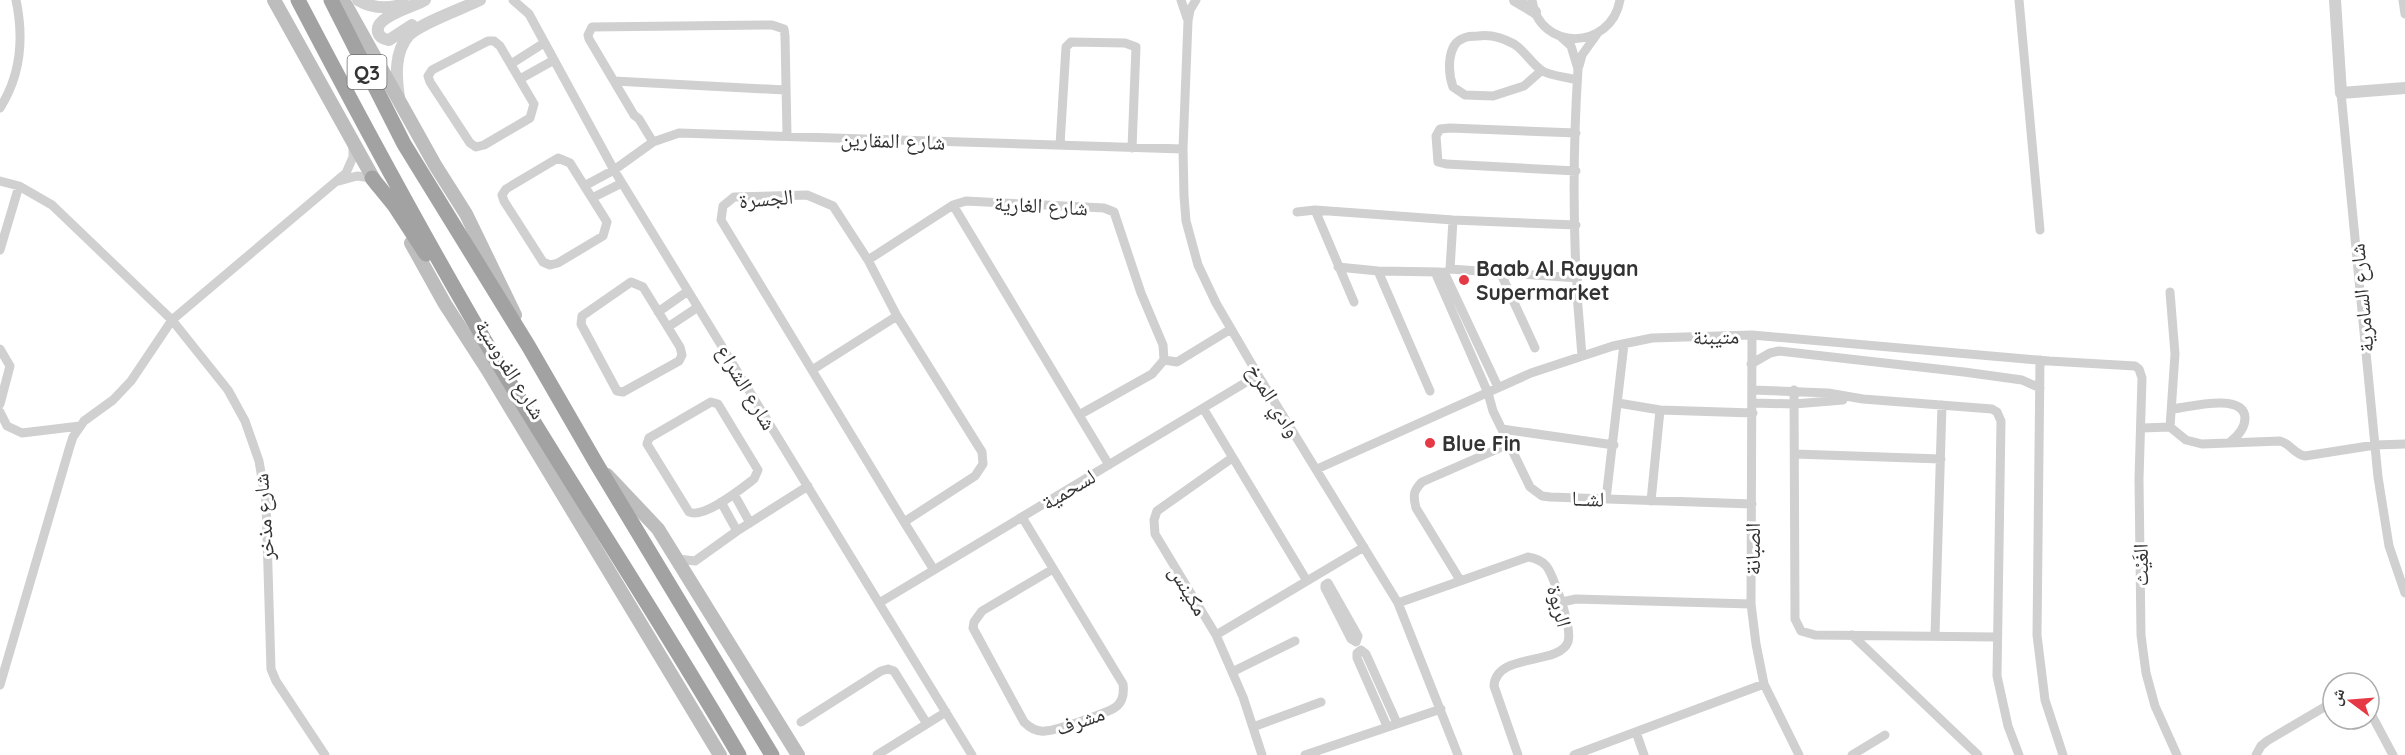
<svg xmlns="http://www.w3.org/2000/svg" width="2405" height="755" font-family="Quicksand,'Noto Naskh Arabic',sans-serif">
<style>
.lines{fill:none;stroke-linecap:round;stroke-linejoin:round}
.minor{stroke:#d0d0d0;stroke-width:9}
.tertiary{stroke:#d0d0d0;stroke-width:12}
.secondary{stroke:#bdbdbd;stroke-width:14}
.trunk{stroke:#a2a2a2;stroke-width:15}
.poi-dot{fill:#e63946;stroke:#fff;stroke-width:2}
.labels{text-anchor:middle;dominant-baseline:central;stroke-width:6;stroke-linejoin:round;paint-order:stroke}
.shield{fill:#fff;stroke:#707070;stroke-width:1.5}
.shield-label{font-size:20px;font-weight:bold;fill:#333}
.street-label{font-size:21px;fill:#333;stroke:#fff}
.poi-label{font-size:21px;font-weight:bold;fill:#333;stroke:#fff;text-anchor:start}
</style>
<rect width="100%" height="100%" fill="#fff"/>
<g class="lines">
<!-- minor -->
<path class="minor" d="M513,0l16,14 85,156 358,585
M1181,0l6,18
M1196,0l-6,10 -2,11 -5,128 1,47 2,25 12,44 18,38 42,72 140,228 60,152
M1532,0c7,52 79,51 88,0
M2019,0l21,230
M2403,0l2,14
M1561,37l10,9 7,23c-6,93 -5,193 4,287
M488,41h6l6,5 34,58 -4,14 -46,27 -8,2 -6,-4 -40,-61 -2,-6 4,-6z
M511,64l33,-21
M1579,66l3,-11 15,-21
M1541,71l-17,15 -31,10 -28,-1 -12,-8c-5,-14 -7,-43 11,-49 4,-2 10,-2 14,-2 13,-2 25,2 36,8 11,7 17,19 27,26 8,6 26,7 36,10
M520,79l34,-19
M614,81l171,9
M2341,93l37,384 11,69 16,47
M0,108c21,-33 24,-70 16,-108
M1576,133l-126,-5 -10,1 -4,7 2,26 8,2 130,7
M653,142l-14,-23 -5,-4 -45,-76 -1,-4 4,-8 180,-2 12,4 1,7 2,99
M1060,145l6,-98 5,-5 54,1 11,4 -4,101
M558,158l12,5 37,59 -4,14 -45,27 -8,2 -7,-3 -39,-61 -2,-6 4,-6z
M0,181l19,5 33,19 120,115 56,70 17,31 14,40 7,41 5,167 5,12 49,74
M339,181l18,-5 15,2
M586,185l28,-15 39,-28 26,-9 504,16
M594,197l28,-14
M953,205l156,260
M1315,210l39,92
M1297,212l18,-2 138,10 123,5
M1453,220l-3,49 128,9
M0,250l19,-64
M868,260l85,-55 13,-4 138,7 10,4 27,81 22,52 1,15 -12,14 -73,41
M1338,267l40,4 62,1
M1378,271l52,120
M1435,272l53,121 5,18 37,76 12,9 8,1 202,7
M1444,272l54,115
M1501,274l34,74
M631,282l12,5 37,60 2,8 -3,6 -56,31 -6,-1 -36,-67 1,-8z
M658,312l30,-21
M668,327l30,-20
M1752,335l-1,269 5,40 8,40 35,71
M0,349l10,17 -10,38
M1164,360l13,2 54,-33
M2040,360l-3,275 8,65 18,55
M1751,364l19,-11 9,-2 185,21 58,8 18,8
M812,370l85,-54
M1752,390l76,3 35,6 129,10 5,3 4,9 -4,255 11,50 11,29
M1794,390l1,229 6,12 14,4 181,2
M711,402l7,2 40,66 -4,9c-13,10 -50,40 -65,33l-42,-68 2,-6z
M1618,403l42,7 93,3
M1753,403l41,1 49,-4
M1203,408l104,173
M2173,409c16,-2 71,-17 72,9 0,10 -7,18 -15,24
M0,412l7,14 15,7 58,-7
M2170,427l5,-73 -5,-62
M2142,428l28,-1 16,13 16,4 78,-3c11,3 14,13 25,15l70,-11 30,-1
M1502,429l112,16
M1795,454l146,5
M1232,458l-75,53 -3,9 1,14 61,101 27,62 19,58
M1317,469l214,-96 82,-27 39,-8 100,-3 297,26 86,5 4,3 3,9 -3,101 2,156 5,38 9,33 22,49
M734,494l16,29
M1606,499l18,-155
M1651,501l9,-91
M721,502l16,29
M1022,517l101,167c1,8 1,16 -6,22 -6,6 -62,25 -72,25 -8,1 -15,-3 -21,-9l-51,-94 1,-6 8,-11 71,-42
M904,522l71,-46 8,-12 -1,-12 -85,-136 -29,-56 -35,-54 -26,-11 -73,2 -11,9 -2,14 183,302 30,48
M678,559l17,2 42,-30 71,-45
M1460,580l-44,-72c-3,-12 -3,-17 6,-26l87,-38
M1328,583l30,53 -2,6 -5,-3 -26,-51v-3z
M1562,602l14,-3 175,5
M879,603l379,-228
M1398,603l130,-46c18,3 21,11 27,27 5,13 17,44 13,58 -9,24 -72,10 -74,44l24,69
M1216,635l148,-88
M1852,635l126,120
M1935,635l7,-230
M1232,672l63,-31
M0,685l70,-239 3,-9 11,-16 29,-21 18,-19 41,-61 174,-147 7,-16v-11
M2369,710l24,45
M801,722l80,-51 7,-2 6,2 33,53
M1387,726l-30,-68v-5l4,-3 5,4 31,69
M1253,727l68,-25
M1636,732l8,23
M877,755l69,-43
M1305,755l136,-46
M1574,755l190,-71
M1852,755l33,-20
M2256,755l5,-9 6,-5 66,-39"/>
<!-- tertiary -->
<path class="tertiary" d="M358,0c15,9 30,9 46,4
M1515,0l20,12
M2335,0l6,93 64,-5
M412,25l-23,15c-5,-1 -9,-2 -11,-8 -4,-16 36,-25 47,-32
M399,97c-3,-20 -5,-45 10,-62 12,-12 55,-27 71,-35"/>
<!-- secondary -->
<path class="secondary" d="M274,0l103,185
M343,0l92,165 31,49 49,101
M411,243l34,61 42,65 233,386
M607,475l51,54 140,226"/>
<!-- trunk -->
<path class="trunk" d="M298,0c66,126 133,251 206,373 77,128 160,253 235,382
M331,0l73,144 125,203 67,116 176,292
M372,178l22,27 32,49"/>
</g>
<!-- markers -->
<g class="poi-dot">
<circle cx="1464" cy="280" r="6"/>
<circle cx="1430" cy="443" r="6"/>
</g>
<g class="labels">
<!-- shield labels -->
<rect class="shield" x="347.5" y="55" width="39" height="34" rx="4.5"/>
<g class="shield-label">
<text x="367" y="72">Q3</text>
</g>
<!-- street labels -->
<g class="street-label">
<text transform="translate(893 140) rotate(2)">شارع المقارين</text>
<text transform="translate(766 198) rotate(-5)">الجسرة</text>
<text transform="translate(1041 205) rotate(3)">شارع الغارية</text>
<text transform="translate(2361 298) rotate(-95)">شارع السامرية</text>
<text transform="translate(1716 336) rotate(-1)">متيبنة</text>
<text transform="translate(511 369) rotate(58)">شارع الفروسية</text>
<text transform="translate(747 387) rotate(59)">شارع الشراع</text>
<text transform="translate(1274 400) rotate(58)">وادي المرخ</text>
<text transform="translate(1068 489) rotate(-31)">لسحمية</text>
<text transform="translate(1588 498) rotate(2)">لشــا</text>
<text transform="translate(263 517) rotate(-94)">شارع مذخر</text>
<text transform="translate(1752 549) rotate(-90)">الصبانة</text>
<text transform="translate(2140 565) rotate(-91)">الغَيْث</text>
<text transform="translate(1189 590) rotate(59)">مكينس</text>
<text transform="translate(1560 606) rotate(75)">الربوة</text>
<text transform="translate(1080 720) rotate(-19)">مشرف</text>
</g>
<!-- poi labels -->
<g class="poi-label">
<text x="1476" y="268">Baab Al Rayyan<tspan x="1476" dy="24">Supermarket</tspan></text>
<text x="1442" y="443">Blue Fin</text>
</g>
</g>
<!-- north arrow -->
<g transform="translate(2351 701) rotate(286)"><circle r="28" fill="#ffffff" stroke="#adadad" stroke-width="1.5"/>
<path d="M0-4.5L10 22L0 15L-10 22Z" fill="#e63946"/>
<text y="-9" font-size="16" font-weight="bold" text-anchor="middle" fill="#333333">ش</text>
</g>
</svg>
